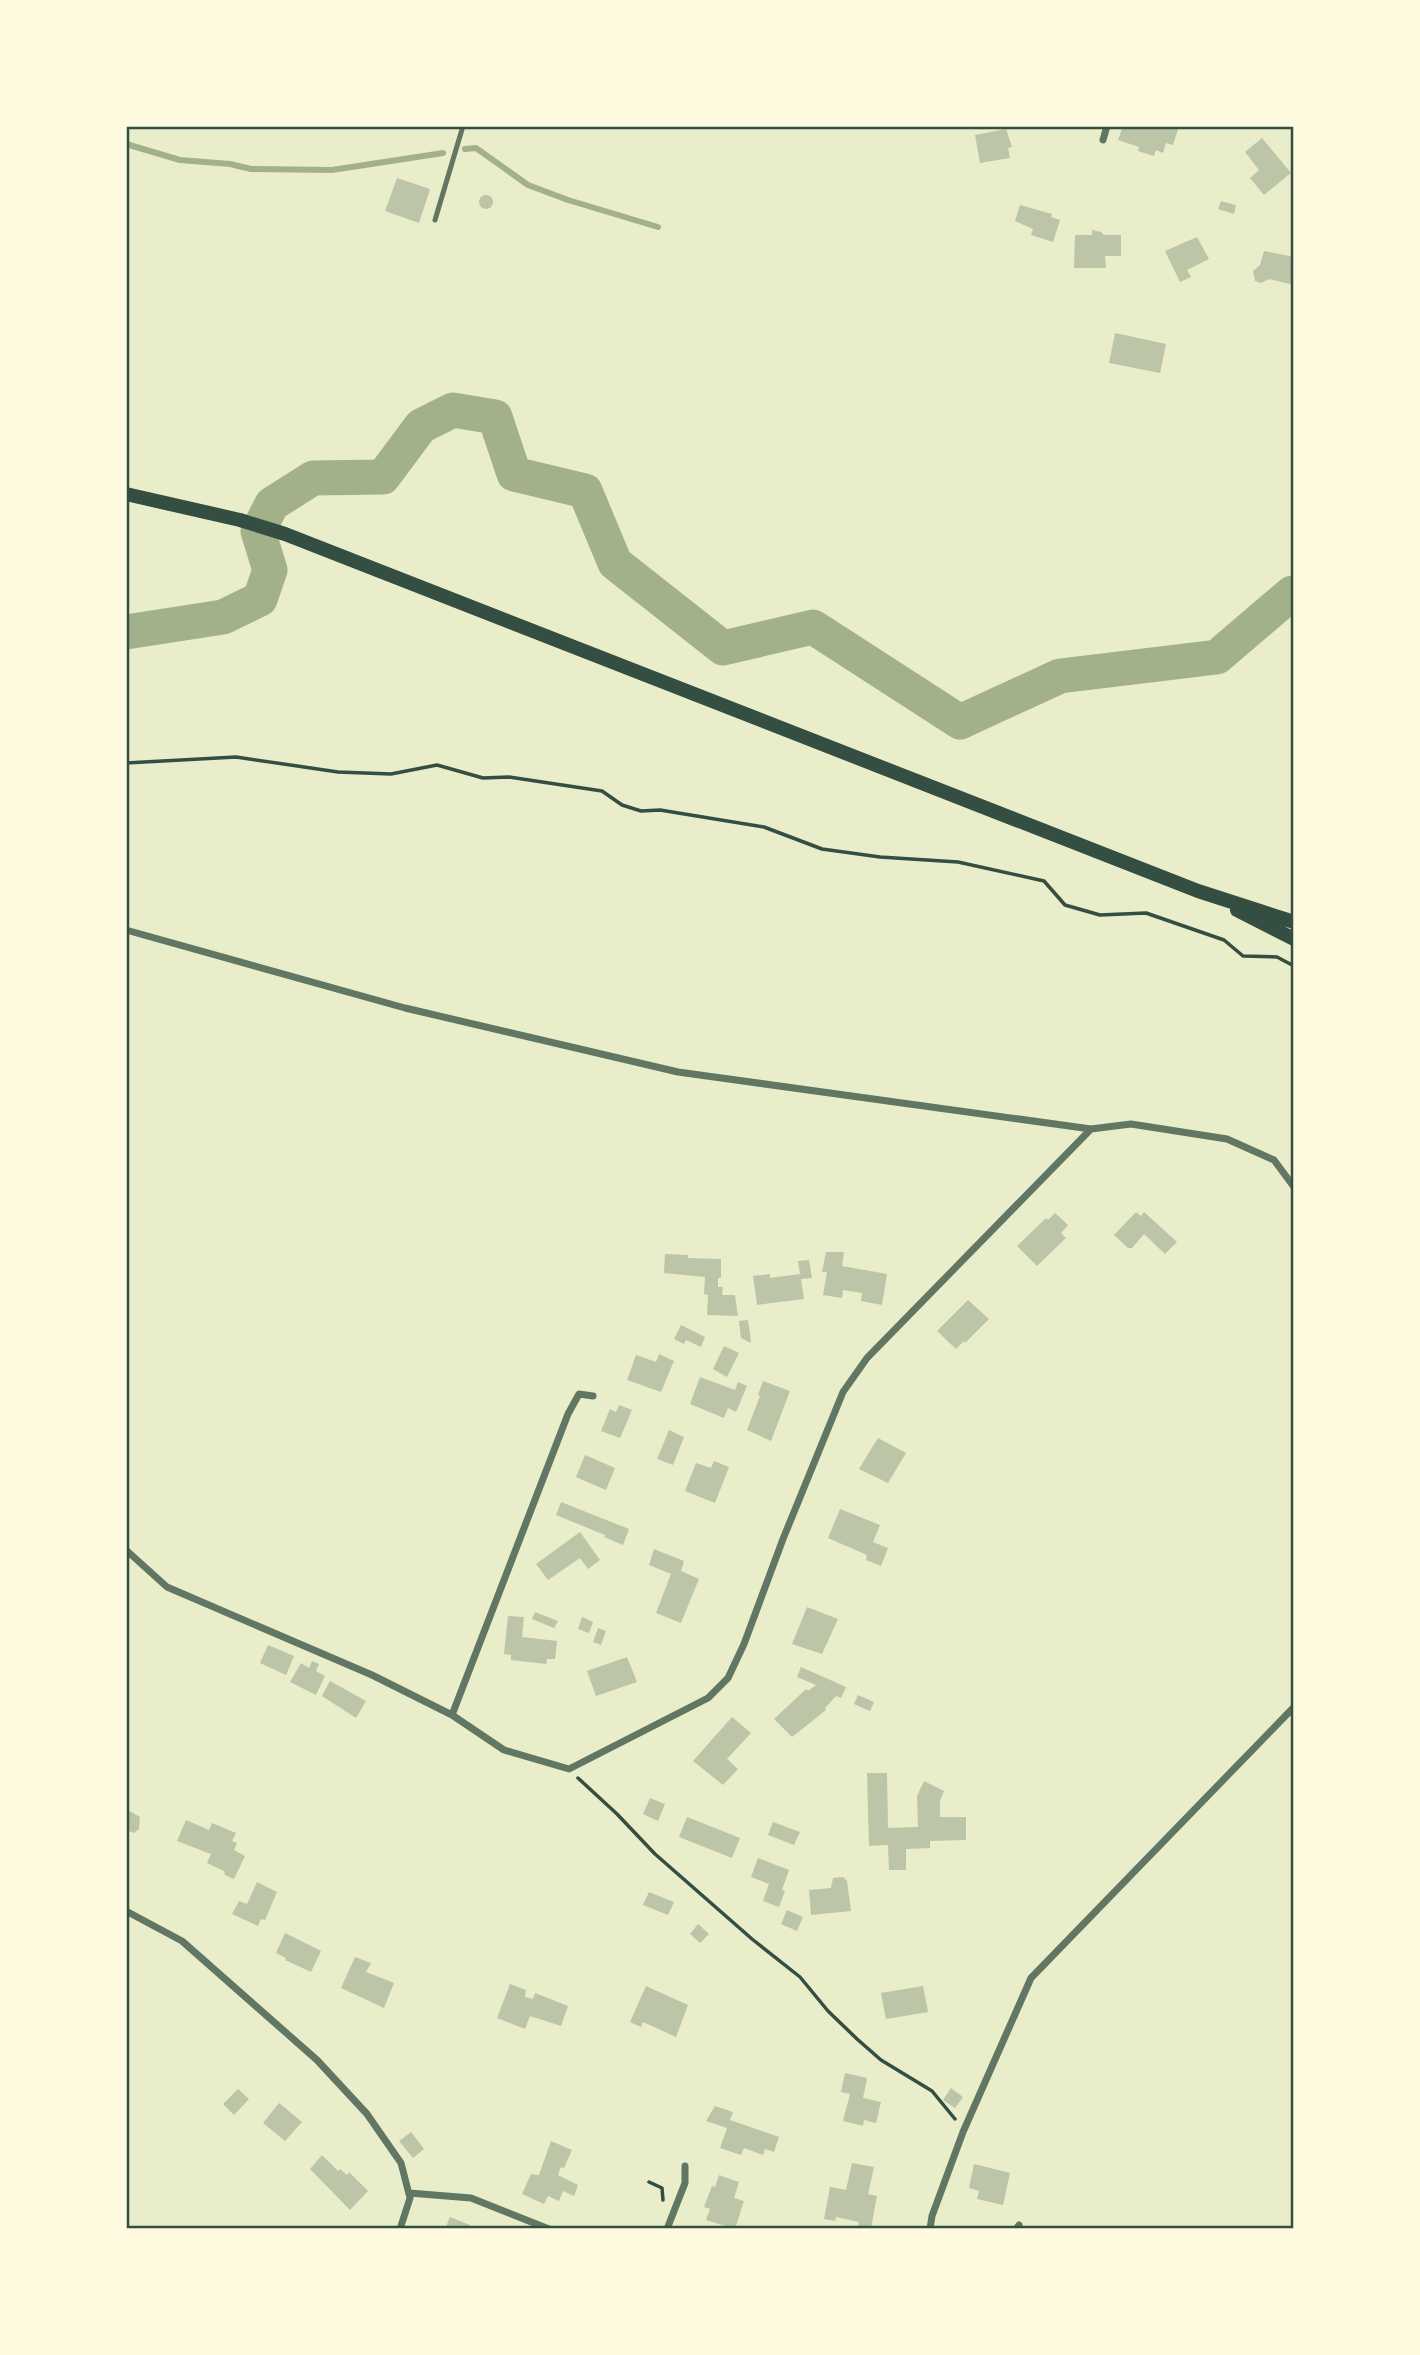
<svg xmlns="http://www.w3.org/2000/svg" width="1420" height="2355" font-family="Arial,sans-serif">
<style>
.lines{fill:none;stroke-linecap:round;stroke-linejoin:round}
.stream{stroke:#a3b18a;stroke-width:6}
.river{stroke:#a3b18a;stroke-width:35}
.building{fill:#bcc5a7}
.path{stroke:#344e41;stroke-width:3.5}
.service{stroke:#617663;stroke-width:5}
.minor{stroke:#617663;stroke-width:7}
.secondary{stroke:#344e41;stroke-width:14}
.neatline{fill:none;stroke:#344e41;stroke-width:2.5}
</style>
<rect width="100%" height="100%" fill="#e9edc9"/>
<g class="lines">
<!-- stream -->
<path class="stream" d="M126,144l54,16 50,4 21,5 81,1 111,-17
M465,149l11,-1 52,37 40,15 90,27"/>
<!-- river -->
<path class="river" d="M126,632l97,-15 37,-18 10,-29 -12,-39 14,-27 41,-26 70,-1 38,-51 32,-16 42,7 19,57 71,17 30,72 108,85 90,-21 147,95 100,-46 157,-19 75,-64 2,1"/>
</g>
<!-- building -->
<path class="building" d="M1123,126h56l-6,19 -7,-2 -3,10 -7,-3 -2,6 -16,-5 1,-4 -21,-7z
M1006,129l6,18 -4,1 2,10 -30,5 -5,-28z
M1262,138l29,35 -27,22 -14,-17 9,-8 -14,-18z
M397,178l33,11 -11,34 -34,-12z
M479 202a7 7 0 1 1 14 0a7 7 0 1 1-14 0Z
M1221,201l15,4 -2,9 -16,-5z
M1020,205l32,9 -1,3 9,3 -7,22 -22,-7 2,-6 -18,-8z
M1092,230l9,2 3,3h17v21h-16l1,12h-32l1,-33h17z
M1197,237l12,22 -22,11 4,7 -11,5 -15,-31z
M1264,251l30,6v28l-25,-6 -8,4 -6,-2 -2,-10 7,-6z
M1115,333l51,11 -6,29 -51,-10z
M1136,1212l5,4 3,-4 33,30 -12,12 -21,-20 -12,14h-4l-14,-13z
M1055,1213l13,12 -7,8 5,5 -29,28 -20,-20 29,-28 2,2z
M826,1252h18l-2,14 45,8 -5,31 -21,-4 1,-8 -19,-3 -1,8 -19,-3 4,-23h-5z
M665,1254l23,1v3l33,1v19h-3v9h5l-1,8h13l3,21 -31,-1 1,-20 -4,-1 1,-17 -41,-4z
M809,1260l3,18 -11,1 3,20 -47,6 -4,-29 17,-2v4l30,-4 -2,-13z
M968,1300l21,19 -24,24 -1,-2 -8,8 -19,-18z
M748,1320l2,14 1,9 -10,-5 -2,-17z
M681,1325l24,12 -4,10 -15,-7 -2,4 -10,-5z
M724,1346l15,7 -12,24 -14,-8z
M659,1354l15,7 -13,31 -34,-12 9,-25 20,7z
M700,1377l35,13 3,-8 9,4 -11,26 -8,-4 -4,10 -34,-14z
M763,1381l27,10 -19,50 -24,-11 13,-34 -2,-1z
M619,1405l13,5 -12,28 -19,-7 9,-22 6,3z
M669,1430l15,7 -11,28 -16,-6z
M878,1438l28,15 -18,30 -29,-14z
M585,1455l30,13 -9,22 -30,-13z
M714,1461l15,6 -14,36 -30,-12 11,-28 15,5z
M561,1502l68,27 -6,16 -19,-8 1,-2 -49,-20z
M840,1509l40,16 -7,17 15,6 -7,18 -15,-6 1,-5 -39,-17z
M580,1532l20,28 -12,9 -8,-11 -32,22 -12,-16z
M654,1549l30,12 -3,10 18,8 -18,44 -25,-10 15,-39 -22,-9z
M807,1607l31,12 -16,35 -30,-10z
M535,1612l23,9 -4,7 -22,-9z
M508,1616l16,1 -2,20 35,4 -2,18h-8l-1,5 -35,-4v-5l-7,-1z
M582,1617l11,5 -4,11 -11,-4z
M598,1628l8,3 -5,14 -8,-3z
M268,1645l26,11 -8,19 -26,-12z
M627,1657l10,25 -41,14 -9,-25z
M312,1661l7,3 -3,7 9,5 -9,19 -26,-13 11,-19 8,5z
M801,1667l45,20 -5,11 -5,-2 -11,12 1,2 -34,27 -18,-18 32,-30 2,2 8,-6 -19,-8z
M330,1681l36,20 -10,17 -34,-22z
M858,1695l16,7 -4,9 -16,-7z
M732,1717l19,16 -24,26 11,10 -15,16 -30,-24z
M867,1773h20l1,55 30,-1 -1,-31 7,-15 20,10 -4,10v16h26v23l-36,1v7l-24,1v21h-17l-1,-25 -19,1z
M650,1798l15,6 -7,17 -15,-7z
M126,1809l14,8 -1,12 -5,4 -8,-3z
M687,1817l53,21 -8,20 -53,-21z
M186,1820l23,10 3,-7 24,10 -4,8 5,2 -3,7 11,6 -11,23 -9,-4 -1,-4 -17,-8 4,-9 -34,-13z
M773,1822l27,10 -6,13 -26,-10z
M758,1858l31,12 -7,20 3,1 -6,16 -16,-6 6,-17 -18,-7z
M843,1877l4,4 4,30 -40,4 -2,-25 22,-2 2,-10z
M257,1882l20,10 -12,28 -4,-1 -3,7 -26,-12 7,-13 8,3z
M649,1892l25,10 -6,13 -25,-10z
M787,1910l16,7 -6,14 -16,-7z
M698,1924l11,10 -9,9 -10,-9z
M285,1933l36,18 -10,21 -26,-12 1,-2 -10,-5z
M355,1957l16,6 -5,9 28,11 -10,25 -43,-20z
M510,1984l16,6 -1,7 8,2 2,-6 33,13 -7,20 -31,-10 -5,13 -28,-11z
M646,1986l42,19 -12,32 -33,-15 -2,5 -11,-5z
M923,1986l5,26 -42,7 -5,-26z
M845,2073l22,5 -4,20 18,4 -5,21 -12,-3 -1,6 -20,-5 7,-27 -9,-2z
M951,2088l12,9 -8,11 -12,-8z
M238,2089l11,10 -15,16 -11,-11z
M279,2103l23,19 -17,19 -22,-18z
M715,2106l18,6 -3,8 49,17 -5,15 -9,-3 -2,6 -19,-7 -3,7 -21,-7 7,-20 -21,-7z
M411,2132l13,17 -11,9 -14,-17z
M551,2141l21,9 -8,18 -3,-1 -3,8 20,10 -4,11 -11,-5 -4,10 -11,-5 -4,8 -22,-10 9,-20 8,1z
M322,2155l16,16 2,-2 7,6 2,-3 19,19 -18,19 -40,-41z
M852,2163l22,4 -6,27 9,2 -6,32 -13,-2 1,-4 -23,-5 -1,4 -11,-2 6,-32 16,3z
M974,2164l36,9 -7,32 -26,-6 2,-8 -10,-3z
M719,2175l20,7 -5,16 10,3 -9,28 -29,-9 4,-11 -6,-2 8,-21 3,1z
M450,2217l20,8 -2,4h-23z"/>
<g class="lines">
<!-- path -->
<path class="path" d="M126,763l110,-6 102,15 53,2 46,-9 46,13 26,-1 93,14 20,14 19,6 19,-1 104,17 58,22 58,8 78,5 86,19 21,24 35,10 46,-2 78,27 19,16 34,1 17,9
M578,1778l39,36 38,40 97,85 48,38 28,34 29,28 24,21 51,31 23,28
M649,2182l13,6 1,12"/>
<!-- service -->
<path class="service" d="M435,220l28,-94"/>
<!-- minor -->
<path class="minor" d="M1103,140l4,-14
M126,930l279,78 273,64 413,57 40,-5 96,15 47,21 20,27
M126,1550l41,37 205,88 80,40 52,35 65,19 139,-71 20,-20 16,-34 39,-105 60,-147 24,-34 224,-229
M452,1715l116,-301 11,-20 14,2
M126,1911l56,30 135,119 50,54 34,49 9,35 -10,31
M409,2193l62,5 78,31
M667,2229l18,-46v-17
M930,2229l2,-13 31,-84 68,-154 263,-271
M1016,2229l3,-4"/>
<!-- secondary -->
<path class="secondary" d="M126,494l114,26 45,14 913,357 96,31
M1237,910l57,29"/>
</g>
<!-- border -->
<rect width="1420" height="2355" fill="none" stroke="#fefae0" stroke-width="256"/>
<rect x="128" y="128" width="1164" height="2099" class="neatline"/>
</svg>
